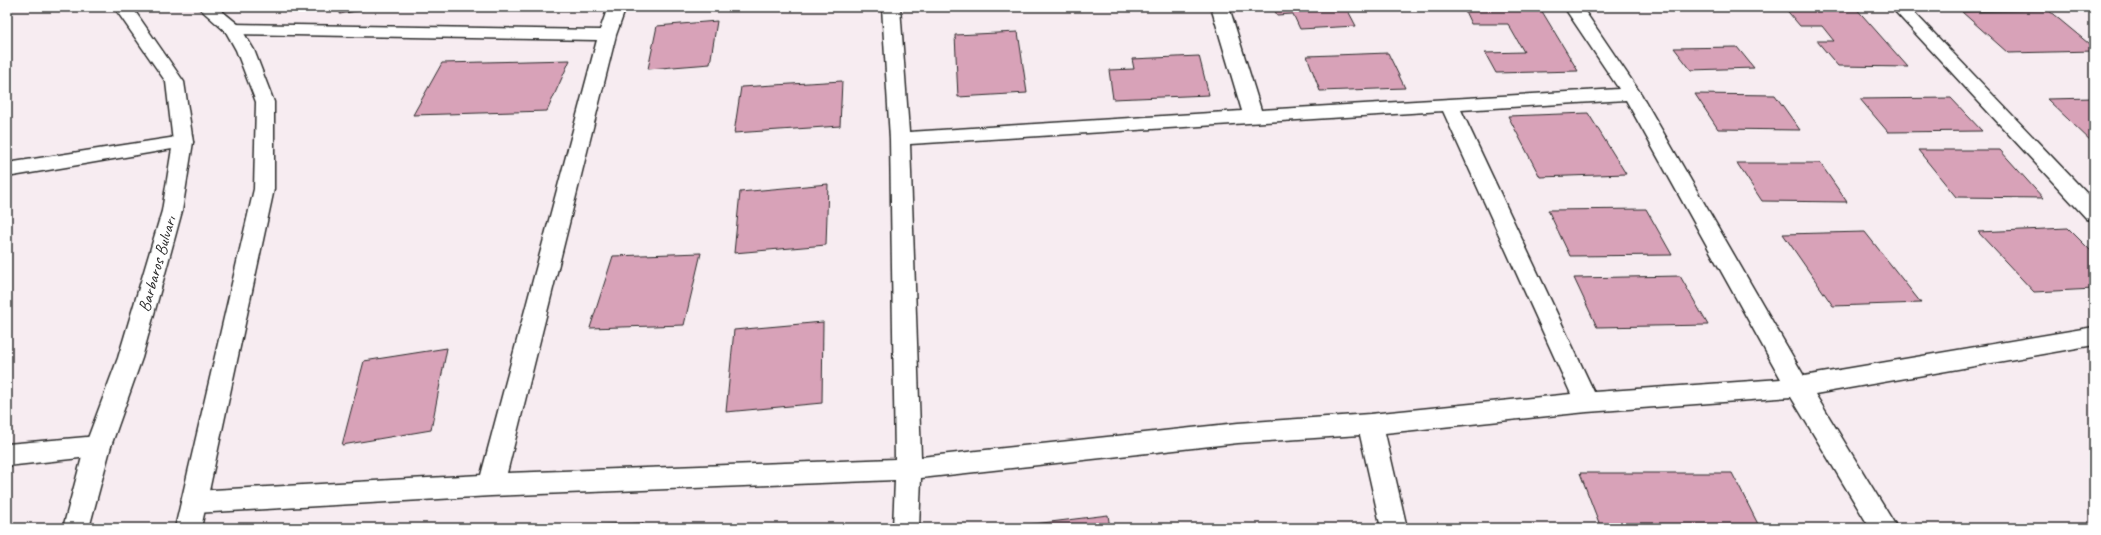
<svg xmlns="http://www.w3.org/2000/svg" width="2101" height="535" font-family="Caveat,sans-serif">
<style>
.building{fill:#d8a2b8;stroke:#2b2b2b}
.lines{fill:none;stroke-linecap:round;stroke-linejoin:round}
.street-casing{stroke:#2b2b2b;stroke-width:3}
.secondary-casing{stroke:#2b2b2b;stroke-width:3}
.street{fill:#fff;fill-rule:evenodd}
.secondary{fill:#fff;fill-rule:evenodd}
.labels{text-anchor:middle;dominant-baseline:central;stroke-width:3;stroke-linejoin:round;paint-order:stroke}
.street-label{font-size:17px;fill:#2b2b2b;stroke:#fff}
</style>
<rect width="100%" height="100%" fill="#f7ecf1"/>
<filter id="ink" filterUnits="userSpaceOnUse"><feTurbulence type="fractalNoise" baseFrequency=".025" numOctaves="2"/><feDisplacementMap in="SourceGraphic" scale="8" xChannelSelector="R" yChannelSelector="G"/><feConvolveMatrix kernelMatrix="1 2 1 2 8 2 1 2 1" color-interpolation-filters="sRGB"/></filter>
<g filter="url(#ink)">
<!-- building -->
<path class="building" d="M341,7h37l-38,7z
M1273,7h73l10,19 -56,3 -7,-15 -16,1z
M1784,7h71l53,60 -70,-1 -21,-25h17l-12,-15h-22z
M1540,8l38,63 -82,2 -11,-20 39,-1 -16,-28h-37l-7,-15z
M2048,10l46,38v3l-86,2 -46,-41z
M717,21l-7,43 -62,5 9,-43z
M1018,32l9,61 -69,4 -3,-62z
M1737,47l17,21 -63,2 -17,-22z
M1388,53l17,35 -85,3 -13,-35z
M1199,56l10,39 -96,4 -4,-29 25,-1 -2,-10z
M570,60l-23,51 -134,4 29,-52z
M842,81l-2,45 -106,7 7,-46z
M1695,94l80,1 25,35 -82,-1z
M1951,98l31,33 -94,1 -28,-33z
M2094,98v46l-47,-45z
M1588,113l38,61 -86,3 -32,-61z
M1918,150h82l43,48 -87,-1z
M1737,163h83l27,39 -85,-1z
M828,184l-2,61 -92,8 6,-61z
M1646,209l26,46 -102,1 -22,-46z
M2068,228l26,26v35l-60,3 -56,-60z
M1865,232l56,71 -88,3 -50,-72z
M701,253l-17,72 -94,3 23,-72z
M1680,276l28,49 -111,2 -23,-49z
M823,322l-1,81 -96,9 8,-82z
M447,348l-16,82 -89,15 22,-84z
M1580,473h152l28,55h-159z
M1108,515l2,13h-109z
M643,523l-1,5h-127z
M1205,525l107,3h-107z"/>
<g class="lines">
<!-- street casing -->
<g class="street-casing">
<path id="street" d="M608,7h18l-10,28 -109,438 388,-14 -5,-320 -8,-132h18l9,125 333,-21 -31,-104h18l32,103 358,-21 -55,-82h18l59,87 163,282 290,-49v18l-279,49 82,134h-27l-79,-131 -204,15 -202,21 22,95h-26l-21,-93 -122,8 -317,35 -2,50h-26l2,-48 -404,16 -296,17 -9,-3 -4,-8 4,-8 9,-3 286,-16 116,-435 -364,-6 -6,-1 -3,-4 3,-4 6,-1 367,6zM1626,100l155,279 -187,13 -133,-282zM1443,111l128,283 -201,20 -132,9 -317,34 -11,-313z
M1891,7h18l185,194v20l-7,-2z
M183,136l7,2 3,4 -3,4 -183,31v-14z
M98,436l9,3 4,7 -4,7 -9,3 -91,10v-22z"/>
</g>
<!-- secondary casing -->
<g class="secondary-casing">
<path id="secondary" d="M114,7h18l52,75 9,60 -11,69 -40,147 -31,88 -22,82h-26l22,-82 33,-88 44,-147 11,-69 -7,-60z
M198,7h19l22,18 15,25 20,52v87l-73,339h-26l79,-339 2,-87 -20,-52 -10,-18z"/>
</g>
<!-- street -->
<use href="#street" class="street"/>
<!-- secondary -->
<use href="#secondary" class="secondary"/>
</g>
</g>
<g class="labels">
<!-- street labels -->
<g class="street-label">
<text transform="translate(157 264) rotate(-74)">Barbaros Bulvarı</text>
</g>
</g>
<!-- margin -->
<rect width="2101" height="535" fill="none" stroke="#fff" stroke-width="24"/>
<rect x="12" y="12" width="2077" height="511" fill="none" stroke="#2b2b2b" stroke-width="1.5" filter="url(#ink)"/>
</svg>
